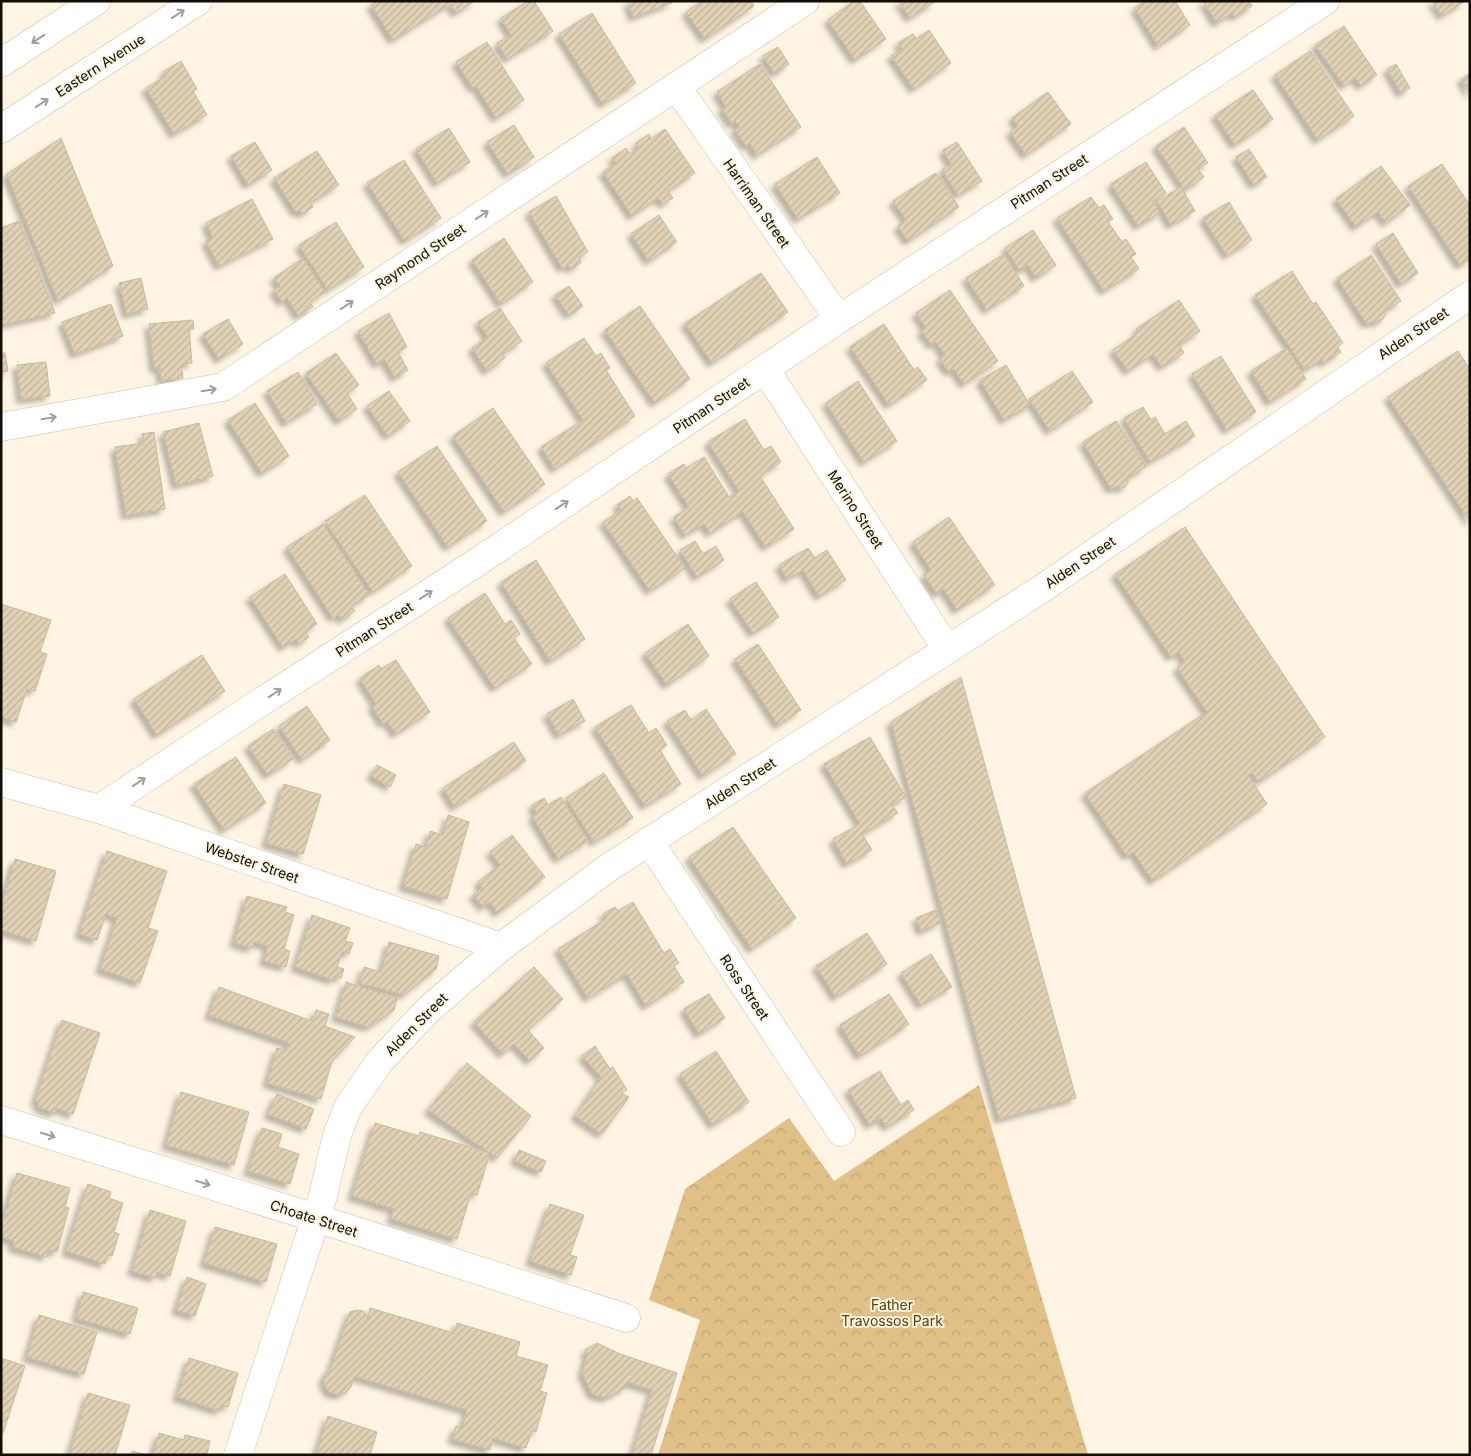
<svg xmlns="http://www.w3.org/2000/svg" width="1471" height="1456" font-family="Inter,sans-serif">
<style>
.park{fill:url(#park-crowns)}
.building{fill:url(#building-hatch);stroke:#c8b99e;filter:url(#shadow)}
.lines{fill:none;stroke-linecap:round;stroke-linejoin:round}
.minor-casing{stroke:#d0c0a5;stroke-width:29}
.primary-casing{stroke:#d0c0a5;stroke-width:29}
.minor{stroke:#fff;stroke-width:28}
.primary{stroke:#fff;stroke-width:28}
.oneway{stroke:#a09e9b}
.labels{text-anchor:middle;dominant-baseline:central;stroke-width:4;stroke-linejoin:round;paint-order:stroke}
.street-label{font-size:14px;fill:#110c04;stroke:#fdf4e3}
.park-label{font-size:14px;fill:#5b4000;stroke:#fdf4e3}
</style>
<defs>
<pattern id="park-crowns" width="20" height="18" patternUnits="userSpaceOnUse" patternTransform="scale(1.25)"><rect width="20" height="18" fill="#e0c086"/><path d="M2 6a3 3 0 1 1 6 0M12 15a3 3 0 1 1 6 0" fill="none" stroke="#bfa472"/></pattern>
<pattern id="building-hatch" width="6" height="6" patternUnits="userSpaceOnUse" patternTransform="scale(1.25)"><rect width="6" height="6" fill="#e1d2b6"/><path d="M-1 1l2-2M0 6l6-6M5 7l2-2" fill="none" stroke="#c0b39b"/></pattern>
<filter id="shadow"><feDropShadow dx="-4.5" dy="4.5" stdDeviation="2.5" flood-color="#0004"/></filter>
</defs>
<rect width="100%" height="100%" fill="#fdf4e3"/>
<!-- park -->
<path class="park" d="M979,1085l109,370h-430l42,-135 -51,-20 36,-111 104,-71 45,63z"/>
<!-- building -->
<path class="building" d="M377,1h98l-19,12 -6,-9 -57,36 -22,-35z
M528,1h6l19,30 -46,28 -10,-16 14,-8 -10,-17z
M628,1h43l1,2 -39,14z
M702,1h49l3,5 -49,33 -19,-27z
M854,1h6l26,38 -31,21 -27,-40z
M899,1h37l-26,17z
M1145,1h30l15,24 -32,21 -23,-38z
M1203,1h46l3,5 -17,11 -3,-4 -15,10z
M1432,1h33l-23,15z
M592,13l44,70 -33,21 -44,-70z
M1344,26l33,49 -16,11 -6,-8 -11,8 -29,-41z
M929,30l22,33 -37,26 -23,-33 11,-7 -4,-6 15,-9 3,5z
M487,42l37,58 -28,18 -20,-32 -3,2 -17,-26z
M778,47l11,17 -14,10 -12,-18z
M1310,51l44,65 -36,24 -43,-65z
M181,61l16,28 -4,2 14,24 -33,19 -28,-46 20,-12 -3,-4z
M760,64l41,63 -44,28 -7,-11 -4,2 -11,-16 4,-3 -3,-6 -4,3 -10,-15 4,-2 -9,-15z
M1396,64l14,24 -9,5 -14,-24z
M1470,73v21l-9,-15z
M1253,90l20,29 -38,26 -20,-30z
M1048,92l23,32 -45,31 -16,-23 8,-6 -6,-8z
M514,125l20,32 -26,17 -21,-32z
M1184,127l24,36 -10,6 6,8 -19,13 -29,-44z
M449,128l21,34 -33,21 -21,-34z
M665,129l30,44 -27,18 5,7 -10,6 -5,-6 -26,18 -29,-44 13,-9 -4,-5 14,-10 4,6 9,-6 -3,-5 13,-9 2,5z
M61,138l52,128 -55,35 -51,-127z
M255,142l17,28 -24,15 -17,-29z
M957,142l25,39 -24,14 -16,-25 9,-6 -8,-14z
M1249,149l18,28 -13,8 -18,-28z
M317,151l22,34 -29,18 3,4 -11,7 -3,-4 -3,2 -22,-34z
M817,157l23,36 -42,26 -23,-35z
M404,160l37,58 -36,23 -38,-58z
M1146,162l20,31 -13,8 7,12 -22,13 -27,-42z
M1442,164l28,41v54l-10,6 -52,-79z
M1381,166l29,39 -24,18 -8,-11 -22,15 -20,-28z
M936,173l23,34 -51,34 -10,-15 8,-6 -13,-19z
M1181,187l14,24 -24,14 -14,-24z
M556,196l32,56 -9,5 2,6 -10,6 -3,-4 -6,3 -33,-56z
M1091,197l8,11 5,-3 9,14 -5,3 14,20 4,-3 10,15 -5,3 8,12 -35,22 -47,-73z
M252,199l21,40 -54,27 -13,-25 7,-3 -7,-15z
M1229,202l23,38 -25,15 -24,-37z
M659,215l18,27 -28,19 -18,-27z
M19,221l36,92 -54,12v-97z
M336,222l28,45 -36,23 -29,-45z
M1033,230l23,35 -20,13 -8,-13 -8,6 -15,-23z
M1393,233l25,40 -17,11 -25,-40z
M504,238l29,44 -32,22 -29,-44z
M1004,254l20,32 -37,24 -21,-32z
M1371,255l30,46 -16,10v5l-4,5 -15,2 -29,-45z
M303,258l22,34 -15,10 3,5 -14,9 -12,-18 -5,4 -8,-12 6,-4 -6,-8z
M1292,271l21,33 3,-2 27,41 -6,4 4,5 -17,11 -2,-4 -17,11 -50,-75z
M761,273l27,39 -76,51 -27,-40z
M141,278l7,31 -21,5 -8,-31z
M569,286l14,20 -14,9 -14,-20z
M950,290l48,71 -34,23 -10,-15 -5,3 -9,-13 5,-4 -9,-13 -4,3 -11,-14 5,-3 -10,-15z
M1179,300l21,31 -21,14 5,8 -22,14 -9,-13 -25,17 -15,-21 26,-18 -3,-3z
M111,304l12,32 -48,18 -13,-32z
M640,306l50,73 -35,24 -50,-73z
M500,308l22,33 -19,13 2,4 -18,13 -15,-23 16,-11 -10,-15z
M389,313l18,34 -9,5 10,18 -13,8 -10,-18 -8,4 -19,-33z
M228,319l15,25 -24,15 -16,-25z
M193,320l1,9h-5l3,34 -11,1 2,14 -22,2 -1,-12h-6l-5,-44z
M884,324l30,46 4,-3 9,13 -38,25 -39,-58z
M584,338l12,18 5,-3 9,15 -4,2 29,46 -80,53 -14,-22 42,-27 -37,-57z
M1287,348l19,31 -36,23 -19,-31z
M1458,351l12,18v153l-82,-125z
M1,353h4l3,18 -7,1z
M336,353l23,32 -12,8 10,16 -18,12 -33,-48z
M1221,356l35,56 -29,18 -35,-56z
M46,362l4,34 -29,3 -4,-34z
M1006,365l24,40 -26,15 -24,-40z
M1072,371l21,31 -43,29 -21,-32z
M298,372l19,32 -31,19 -19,-32z
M858,381l39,60 -33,21 -38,-59z
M389,391l21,30 -22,15 -21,-30z
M255,403l34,53 -27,17 -34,-53z
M1143,407l8,13 4,-3 10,17 21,-13 9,15 -45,26 -26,-44z
M493,408l52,76 -41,28 -51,-76z
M745,419l19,31 7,-4 10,16 -21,14 34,53 -28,18 -23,-35 -33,21 -6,-9 -19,11 -11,-18 15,-10 -21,-33 16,-10 2,4 18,-11 25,40 10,-6 -31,-49z
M1116,421l30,46 -18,11v5l-3,4 -5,1 -4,-1 -5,2 -28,-47z
M199,423l14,53 -37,9 -13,-53z
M154,432l11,77 -39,6 -11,-68 29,-4 -2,-9z
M437,446l50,75 -39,26 -50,-75z
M365,495l47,71 -39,26 -48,-71z
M630,496l3,5 4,-3 48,70 -35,23 -47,-69 18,-12 -4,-5z
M949,517l46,68 -38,25 -13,-21 -7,5 -13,-19 7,-5 -18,-28z
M323,524l46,71 -18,11 4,5 -13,9 -4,-6 -5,4 -46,-71z
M1185,527l140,210 -66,45 -7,-9 -4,2 19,29 -114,77 -20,-29 -6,4 -42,-63 122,-81 -30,-44 8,-6 -6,-10 -8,5 -56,-83z
M695,541l8,13 13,-8 8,14 -27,17 -17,-27z
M808,548l7,10 12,-8 19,30 -27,16 -16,-26 -16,9 -8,-14z
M536,560l49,79 -35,22 -49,-79z
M285,574l32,50 -12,8 4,5 -10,7 -3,-5 -13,8 -33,-50z
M756,582l23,35 -26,16 -23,-34z
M485,593l20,31 6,-4 9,14 -6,4 18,26 -37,24 -47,-70z
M1,604l50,16 -11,32 7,2 -12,37 -8,-2 -11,33 -15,-5z
M688,624l21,32 -42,29 -22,-32z
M758,644l43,66 -23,15 -43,-66z
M202,655l23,36 -68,44 -23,-36z
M396,660l34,52 -34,22 -9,-13 -4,3 -11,-18 4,-2 -16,-26 19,-13 2,4z
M961,677l115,421 -77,21 -108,-397z
M573,699l12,22 -26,14 -12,-21z
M631,705l18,28 7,-5 11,17 -7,5 21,34 -36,22 -50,-79z
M307,706l23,34 -28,20 -23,-34z
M706,709l30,45 -33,22 -36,-55 18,-11 6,10z
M273,729l20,30 -25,16 -20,-29z
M870,737l36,60 -14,8 6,8 -36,21 10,16 -25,14 -14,-25 27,-15 -36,-60z
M514,742l12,19 -71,46 -12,-19z
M236,757l30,46 -42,27 -30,-46z
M377,765l19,10 -6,12 -19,-11z
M604,773l29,45 -39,24 -28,-44z
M284,784l37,11 -18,59 -37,-11z
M561,797l27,44 -30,18 -26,-43 5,-2 -5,-9 12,-7 4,7z
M448,815l21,7 -22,77 -44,-13 13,-42 10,3 4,-16 13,4z
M733,827l63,91 -44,31 -63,-92z
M512,835l33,42 -47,36 -8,-11 -7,5 -10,-12 9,-7 -4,-6 22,-17 -10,-13z
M107,851l60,20 -19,57 10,3 -18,52 -40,-14 17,-51 -11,-4 -9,26 -18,-6z
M15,859l41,12 -20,70 -35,-11v-23z
M247,896l40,11 -2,5 9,3 -10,34 6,2 -4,16 -22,-6 4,-15 -14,-4 -2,6 -18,-5z
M633,902l31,51 6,-4 9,14 -5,3 10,16 -38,24 -19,-32 -39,24 -30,-49 48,-30 -3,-5 12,-7 3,4z
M936,910l4,13 -19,8 -5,-13z
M312,915l38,13 -5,13 8,2 -4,11 -7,-2 -5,15 7,2 -3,9 -7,-2 -1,4 -38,-13z
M867,933l20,31 -51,33 -20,-31z
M389,942l50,14 -3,13 -32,26 -45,-12 5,-16 17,5z
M931,954l21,33 -31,18 -20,-32z
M534,967l29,32 -35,31 16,18 -14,13 -16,-17 -11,10 -29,-32z
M346,982l51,16 -3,12 -25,17 -33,-10z
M219,987l93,34 4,-11 13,4 -4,12 30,11 -23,24 -11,38 -54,-16 10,-35 9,3 3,-8 -80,-28z
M709,994l16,24 -26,16 -15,-25z
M889,994l20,30 -49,32 -20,-31z
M62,1020l38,13 -27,81 -17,-6 -1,5 -17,-6 1,-5 -4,-1z
M595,1046l15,23 3,-2 14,23 -6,3 8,4 -27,37 -27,-18 26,-39 -19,-21z
M716,1051l33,51 -36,23 -33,-51z
M467,1063l64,53 -34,42 -69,-48z
M880,1071l21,34 7,-5 6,10 -27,17 -6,-9 -11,7 -22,-35z
M181,1092l68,20 -15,53 -68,-20z
M277,1094l37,15 -8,20 -38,-15z
M375,1123l44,13 1,-4 70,21 -13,42 -6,-2 -14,46 -66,-20 3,-10 -42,-13z
M262,1128l20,6 -4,13 21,7 -9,30 -42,-13z
M519,1150l27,11 -5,11 -26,-11z
M17,1173l53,15 -5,19 4,1 -12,44 -9,-2 -1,7 -35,-10 2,-6 -13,-4v-9z
M88,1184l23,8 -2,6 14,5 -9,29 5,2 -7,22 -5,-1 -2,9 -39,-13z
M550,1204l34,11 -14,40 7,2 -6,18 -41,-14z
M150,1210l36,11 -16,55 -13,-4 -2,6 -23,-7z
M215,1227l62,17 -11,38 -62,-19z
M187,1277l19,7 -11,32 -19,-6z
M83,1292l55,16 -8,26 -54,-16z
M370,1308l84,25 3,-10 63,19 -4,14 32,9 -8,26 7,2 -11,39 -4,-2 -6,18 -33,-10 -3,12 -38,-11 4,-13 6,2 5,-18 -113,-34 -3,11 -5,5 -8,3 -9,-3 -5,-8v-8l7,-9 19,-55 7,-2 6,1 5,7z
M39,1315l58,17 -13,42 -57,-17z
M597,1343l23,11 57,19 -26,82h-19l20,-65 -25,-8 -2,6 -19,10 -14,-4 -10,-21 5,-17 -2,-6z
M1,1358l24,8 -22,67 -2,-1z
M189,1358l49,15 -10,34 -6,-2 -2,6 -43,-14z
M88,1393l42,12 -15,50h-38l-7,-2z
M328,1416l49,16 -7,23h-54z
M159,1433l25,7 1,-5 25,6 -3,14h-54z
M132,1451l15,4h-15z"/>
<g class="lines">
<!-- minor casing -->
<g class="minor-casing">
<path id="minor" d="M676,86l163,233
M765,369l182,280
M1,427l222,-40 582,-386
M1,782l98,27 402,138
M99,809l142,-94 241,-156 357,-240 486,-318
M649,841l192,291
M1,1120l315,98 310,100
M238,1455l85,-259 14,-61 11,-28 32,-46 48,-51 73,-63 107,-79 435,-280 427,-293"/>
</g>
<!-- primary casing -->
<g class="primary-casing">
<path id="primary" d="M1,63l95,-62
M1,129l197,-128"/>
</g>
<!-- minor -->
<use href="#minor" class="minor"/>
<!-- primary -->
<use href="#primary" class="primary"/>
</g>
<!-- one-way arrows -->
<defs><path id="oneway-shaft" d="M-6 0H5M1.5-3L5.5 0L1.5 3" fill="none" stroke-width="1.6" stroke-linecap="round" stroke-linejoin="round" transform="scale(1.25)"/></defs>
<g class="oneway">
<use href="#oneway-shaft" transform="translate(178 14) rotate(-33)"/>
<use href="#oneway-shaft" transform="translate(38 39) rotate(147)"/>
<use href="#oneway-shaft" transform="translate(42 103) rotate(-33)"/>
<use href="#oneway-shaft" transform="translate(482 215) rotate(-34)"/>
<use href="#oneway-shaft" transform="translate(347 305) rotate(-34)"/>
<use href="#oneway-shaft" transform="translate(209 390) rotate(-10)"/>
<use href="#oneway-shaft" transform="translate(49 418) rotate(-10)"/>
<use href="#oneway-shaft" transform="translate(562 505) rotate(-34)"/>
<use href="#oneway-shaft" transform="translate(426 595) rotate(-33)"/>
<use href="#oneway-shaft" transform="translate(275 693) rotate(-33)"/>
<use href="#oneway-shaft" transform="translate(139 782) rotate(-34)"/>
<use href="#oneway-shaft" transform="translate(48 1135) rotate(17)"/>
<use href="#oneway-shaft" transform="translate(203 1183) rotate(17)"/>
</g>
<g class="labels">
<!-- street labels -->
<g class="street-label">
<text transform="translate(100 65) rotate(-33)">Eastern Avenue</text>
<text transform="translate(1049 181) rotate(-33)">Pitman Street</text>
<text transform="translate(757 203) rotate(55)">Harriman Street</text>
<text transform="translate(420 256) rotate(-34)">Raymond Street</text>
<text transform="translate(1413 333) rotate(-34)">Alden Street</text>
<text transform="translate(711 405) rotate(-34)">Pitman Street</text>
<text transform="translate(856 509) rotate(57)">Merino Street</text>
<text transform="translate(1080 562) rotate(-34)">Alden Street</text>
<text transform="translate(374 629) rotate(-33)">Pitman Street</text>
<text transform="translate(740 783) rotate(-33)">Alden Street</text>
<text transform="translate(252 862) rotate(19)">Webster Street</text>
<text transform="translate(745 987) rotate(56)">Ross Street</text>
<text transform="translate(416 1024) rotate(-45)">Alden Street</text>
<text transform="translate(314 1218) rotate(18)">Choate Street</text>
</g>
<!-- park labels -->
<g class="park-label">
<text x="892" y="1304">Father<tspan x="892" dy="16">Travossos Park</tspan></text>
</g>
</g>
<!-- border -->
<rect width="1471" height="1456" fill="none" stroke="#110c04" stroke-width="5"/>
</svg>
